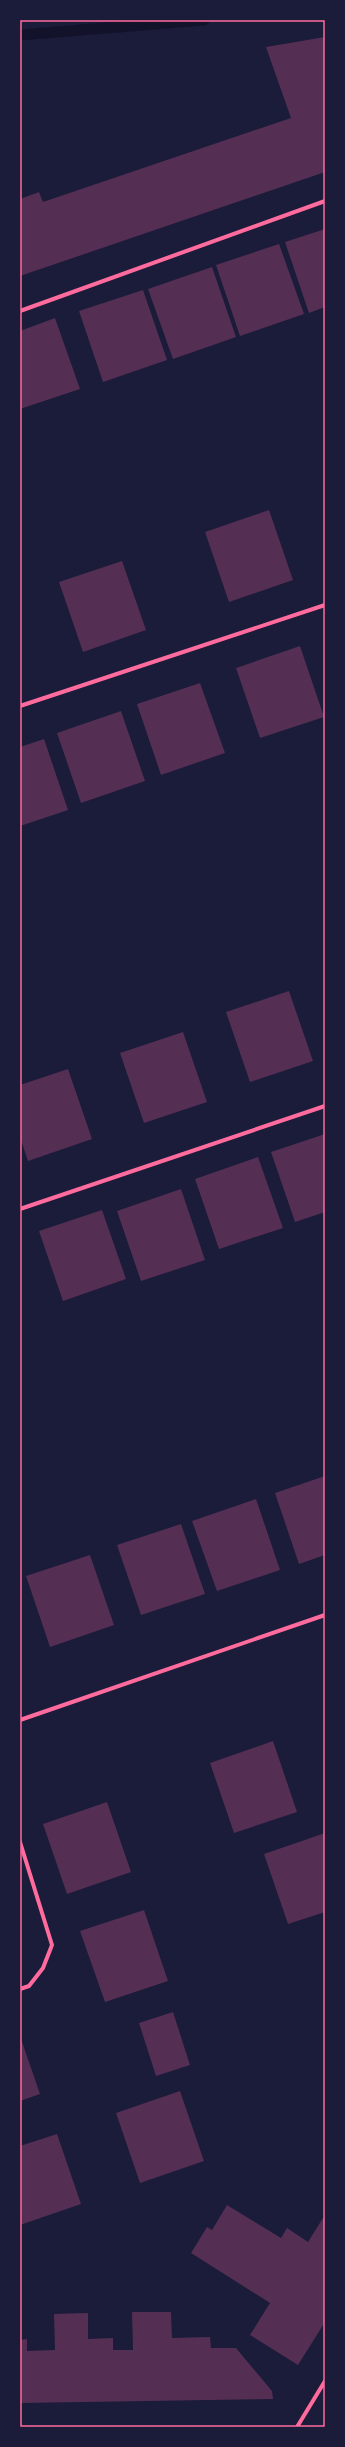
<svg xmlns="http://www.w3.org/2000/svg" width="345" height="2447" font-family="'Work Sans',sans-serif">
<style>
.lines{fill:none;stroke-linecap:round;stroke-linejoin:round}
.stream{stroke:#12122b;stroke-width:11}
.building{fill:#542f53}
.minor{stroke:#ff6b9d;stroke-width:4}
.neatline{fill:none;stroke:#ff6b9d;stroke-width:1.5}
</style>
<rect width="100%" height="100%" fill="#1b1b3a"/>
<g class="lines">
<!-- stream -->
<path class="stream" d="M20,35l184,-15"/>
</g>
<!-- building -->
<path class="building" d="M325,37v135l-305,104v-77l19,-7 4,10 248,-84 -25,-71z
M325,229v78l-16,6 -24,-71z
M279,244l25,70 -64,22 -24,-71z
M212,267l24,70 -63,22 -25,-70z
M143,290l24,70 -64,22 -24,-71z
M55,318l25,71 -60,20v-78z
M269,510l24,70 -64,22 -24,-70z
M122,561l24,69 -63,22 -24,-70z
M300,646l24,71 -64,21 -24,-70z
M200,683l25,70 -64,22 -24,-71z
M121,711l24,70 -64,22 -24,-70z
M44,739l24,71 -48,16v-79z
M289,991l24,70 -63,21 -24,-70z
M183,1032l24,70 -63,21 -24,-70z
M68,1069l24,70 -64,22 -8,-24v-52z
M325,1134v78l-30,10 -24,-70z
M258,1157l25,71 -64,21 -24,-70z
M181,1189l24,71 -64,21 -24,-70z
M102,1210l24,69 -63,22 -24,-70z
M325,1476v79l-26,9 -24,-71z
M256,1499l24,71 -63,21 -25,-70z
M181,1524l24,70 -64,21 -24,-70z
M90,1555l24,70 -64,22 -24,-71z
M273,1741l24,71 -63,21 -24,-70z
M107,1802l24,70 -64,22 -24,-70z
M325,1833v79l-37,12 -24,-70z
M144,1910l24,71 -63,21 -25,-71z
M173,2012l17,53 -34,11 -17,-53z
M20,2036l20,58 -20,7z
M180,2091l24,70 -64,22 -24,-70z
M57,2134l24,70 -61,21v-79z
M227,2205l54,33 6,-10 21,14 15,-24 2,2v102l-27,43 -48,-30 20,-32 -79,-50 16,-26 5,3z
M132,2312h39l1,26 38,-1 1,11h25l36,43 1,8 -253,4v-63l7,-1v12l28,-1 -1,-36 34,-1v26l25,-1v12h20z"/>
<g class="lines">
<!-- minor -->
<path class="minor" d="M20,311l305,-110
M20,706l305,-101
M20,1209l305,-103
M20,1720l305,-105
M20,1842l32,103 -9,23 -14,18 -9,3
M297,2427l28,-46"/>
</g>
<!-- border -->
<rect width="345" height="2447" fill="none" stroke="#1b1b3a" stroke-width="42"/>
<rect x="21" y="21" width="303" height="2405" class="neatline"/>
</svg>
